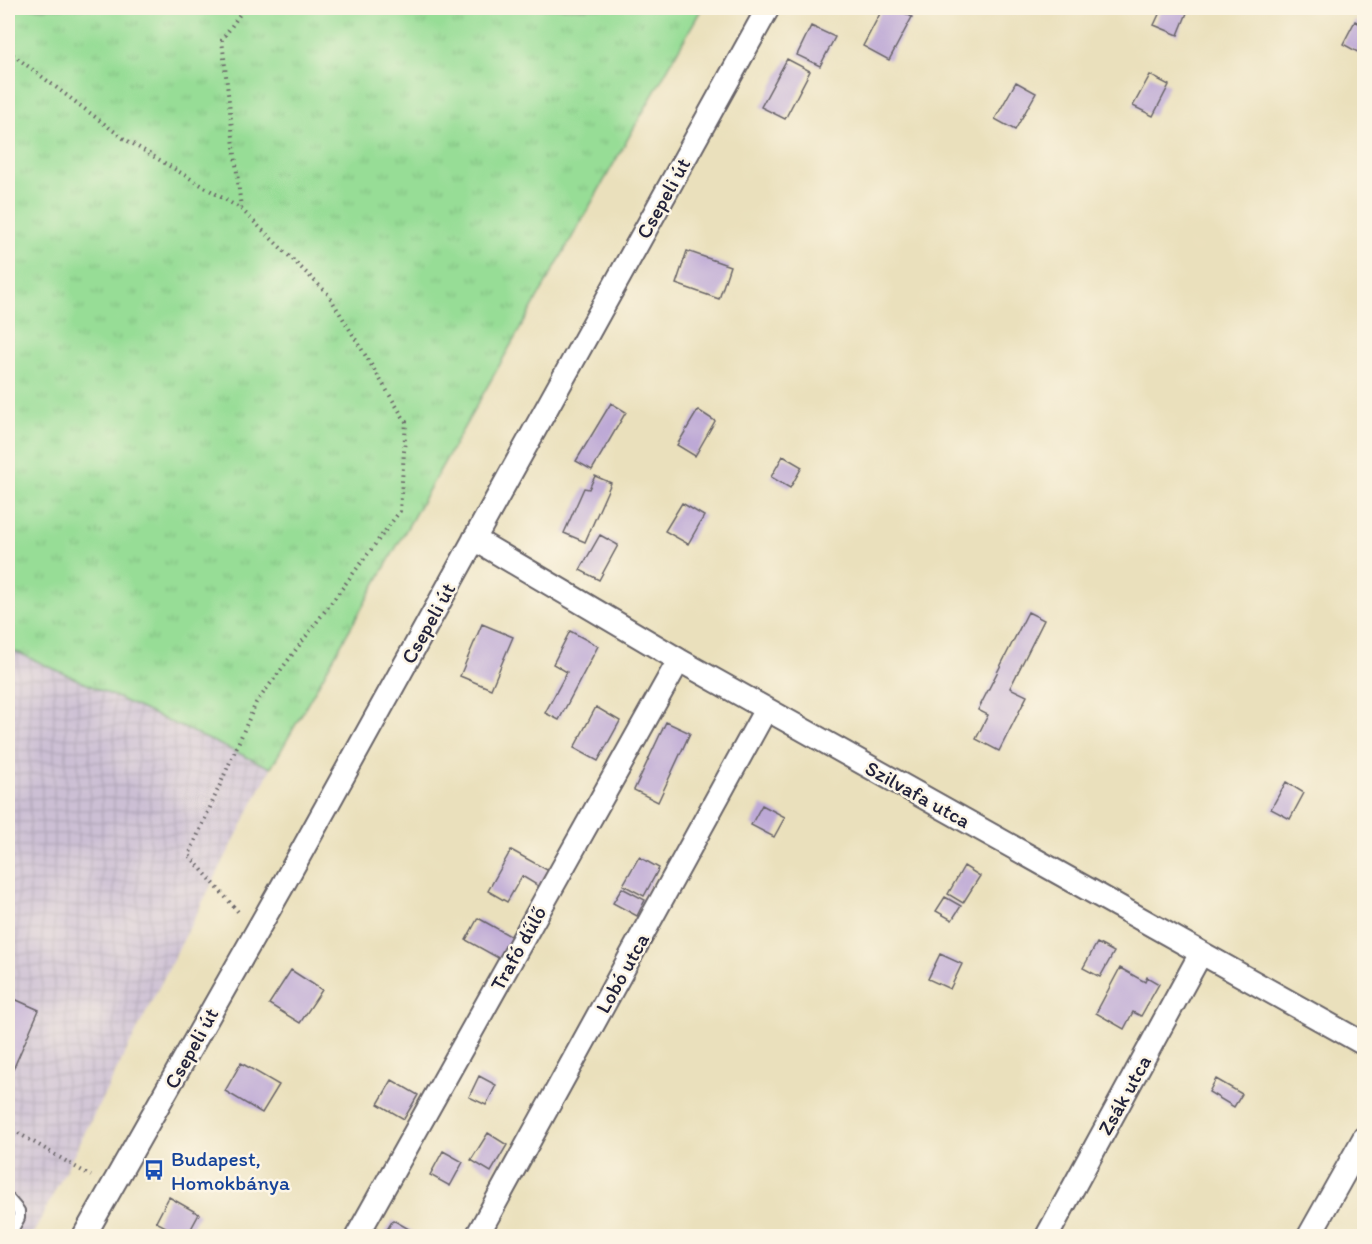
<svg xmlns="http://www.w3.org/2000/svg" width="1372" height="1244" font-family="Itim,sans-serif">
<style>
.industrial{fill:url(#industrial-grid)}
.grass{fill:url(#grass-tufts);stroke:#5c8068;stroke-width:1.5}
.building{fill:#bda9d6}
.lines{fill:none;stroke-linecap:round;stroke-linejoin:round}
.lane-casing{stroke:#686468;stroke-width:14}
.street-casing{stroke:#686468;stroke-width:26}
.path{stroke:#686468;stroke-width:4;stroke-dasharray:1.5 4.5;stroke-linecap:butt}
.lane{stroke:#fff;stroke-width:10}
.street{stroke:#fff;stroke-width:22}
.labels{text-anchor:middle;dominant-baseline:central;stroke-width:5;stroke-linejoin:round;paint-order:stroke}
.street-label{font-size:21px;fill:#22223b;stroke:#fcf5e5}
.transit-label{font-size:21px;fill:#164399;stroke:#fcf5e5;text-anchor:start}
</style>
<defs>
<pattern id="industrial-grid" width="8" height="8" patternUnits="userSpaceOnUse" patternTransform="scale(1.5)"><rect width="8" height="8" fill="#ccbfd4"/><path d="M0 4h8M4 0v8" fill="none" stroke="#afa4b7"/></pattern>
<pattern id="grass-tufts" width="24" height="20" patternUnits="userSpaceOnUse" patternTransform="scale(1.5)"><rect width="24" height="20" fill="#97dd96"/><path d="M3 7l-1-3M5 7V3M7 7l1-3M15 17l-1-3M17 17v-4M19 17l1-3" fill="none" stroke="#82bd82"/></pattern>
</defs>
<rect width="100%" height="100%" fill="#fcf5e5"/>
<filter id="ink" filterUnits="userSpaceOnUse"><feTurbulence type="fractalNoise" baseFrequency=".0167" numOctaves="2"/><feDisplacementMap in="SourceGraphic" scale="12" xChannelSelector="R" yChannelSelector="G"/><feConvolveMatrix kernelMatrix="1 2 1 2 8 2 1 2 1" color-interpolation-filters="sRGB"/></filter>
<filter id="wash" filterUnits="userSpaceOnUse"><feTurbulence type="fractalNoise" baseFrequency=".008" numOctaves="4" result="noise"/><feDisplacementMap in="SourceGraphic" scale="24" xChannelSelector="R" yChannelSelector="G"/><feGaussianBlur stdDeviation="1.35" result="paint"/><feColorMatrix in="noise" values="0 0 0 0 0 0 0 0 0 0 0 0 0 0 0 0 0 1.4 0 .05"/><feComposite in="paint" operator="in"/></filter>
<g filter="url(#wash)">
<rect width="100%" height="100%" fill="#eae0bc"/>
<!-- industrial -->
<path class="industrial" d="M8,648l263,120 -239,468h-24z"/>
<!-- grass -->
<path class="grass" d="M8,8h694l-431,760 -263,-120z"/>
<g id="blocks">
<!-- building -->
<path class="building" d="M883,8h13l16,9 -23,43 -26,-14z
M1162,8h27l-11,27 -24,-10z
M1355,21l9,5v26l-1,3 -20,-11z
M811,26l24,11 -15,29 -23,-11z
M787,59l23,12 -25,48 -24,-12z
M1150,75l19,10 -16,31 -20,-10z
M1016,82l20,11 -21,37 -20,-11z
M687,251l43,15 -11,33 -43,-15z
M611,403l15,9 -34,58 -16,-9z
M698,410l17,11 -20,35 -18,-11z
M783,456l19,11 -12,21 -19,-11z
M595,476l16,7 -26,59 -21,-9 20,-45 5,1z
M682,503l22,13 -16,28 -23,-13z
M600,535l18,10 -19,35 -19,-10z
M1028,612l16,8 -34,68 17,8 -28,55 -23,-12 12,-24 -10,-5z
M482,624l31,13 -22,52 -31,-13z
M570,631l28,15 -39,74 -14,-7 22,-41 -14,-8z
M596,707l24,14 -22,40 -24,-13z
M666,722l24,11 -32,69 -24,-12z
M1286,782l18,11 -14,26 -19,-10z
M762,805l23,12 -11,20 -23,-12z
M511,850l38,21 -9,16 -18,-11 -15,26 -19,-11z
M639,857l20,11 -15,28 -21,-11z
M964,866l16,10 -17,27 -15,-9z
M622,888l23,12 -8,16 -24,-13z
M945,897l16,9 -9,14 -16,-9z
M478,918l36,20 -12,22 -36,-20z
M1097,943l17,9 -14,25 -17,-9z
M940,954l22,10 -12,25 -22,-10z
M1120,968l25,14 2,-5 12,7 -18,32 -8,-4 -9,17 -28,-16z
M291,970l31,20 -22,33 -31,-19z
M10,997l29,13 -31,71v-77z
M241,1063l38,22 -17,28 -37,-22z
M479,1076l17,9 -10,20 -17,-8z
M1216,1079l26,15 -8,13 -25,-15z
M392,1080l26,15 -14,24 -26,-15z
M488,1133l19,12 -16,27 -20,-12z
M443,1151l20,11 -13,24 -20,-11z
M169,1197l30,17 -12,22h-4l-27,-14z
M393,1220l21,12 -3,4h-28z"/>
</g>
</g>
<g filter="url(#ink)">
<use href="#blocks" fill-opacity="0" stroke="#686468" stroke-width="1.5"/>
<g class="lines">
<!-- lane casing -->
<g class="lane-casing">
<path id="lane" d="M8,1198l11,13v7l-10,18"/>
</g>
<!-- street casing -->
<g class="street-casing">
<path id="street" d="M474,539l205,121 685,384
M84,1236l199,-351 485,-877
M357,1236l322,-576
M477,1236l289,-527
M1047,1236l154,-283
M1309,1236l55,-98"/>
</g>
<!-- path -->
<path class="path" d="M8,51l115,87 118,71 87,85 78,128 -6,89 -144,192 -67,152 51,59
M241,208l-19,-168 22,-32
M8,1127l83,49"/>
<!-- lane -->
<use href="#lane" class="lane"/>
<!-- street -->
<use href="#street" class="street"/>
</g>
</g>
<!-- icons -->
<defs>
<g id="bus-bare" transform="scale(1.62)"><path d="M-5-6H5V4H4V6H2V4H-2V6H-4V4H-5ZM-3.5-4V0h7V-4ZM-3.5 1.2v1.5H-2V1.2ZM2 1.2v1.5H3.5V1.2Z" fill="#1a4fb4" stroke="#fcf5e5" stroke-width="2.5" paint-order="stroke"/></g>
</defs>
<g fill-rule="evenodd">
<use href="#bus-bare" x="154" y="1170"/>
</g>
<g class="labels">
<!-- street labels -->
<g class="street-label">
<text transform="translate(663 198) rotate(-61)">Csepeli út</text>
<text transform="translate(428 623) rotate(-61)">Csepeli út</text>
<text transform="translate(918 794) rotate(29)">Szilvafa utca</text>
<text transform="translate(518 948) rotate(-61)">Trafó dűlő</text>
<text transform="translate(622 973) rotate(-61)">Lobó utca</text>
<text transform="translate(191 1048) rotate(-61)">Csepeli út</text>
<text transform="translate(1124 1095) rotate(-61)">Zsák utca</text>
</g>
<!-- transit labels -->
<g class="transit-label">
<text x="171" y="1158">Budapest,<tspan x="171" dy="24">Homokbánya</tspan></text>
</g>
</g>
<!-- margin -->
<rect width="1372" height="1244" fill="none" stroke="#fcf5e5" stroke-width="30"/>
</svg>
